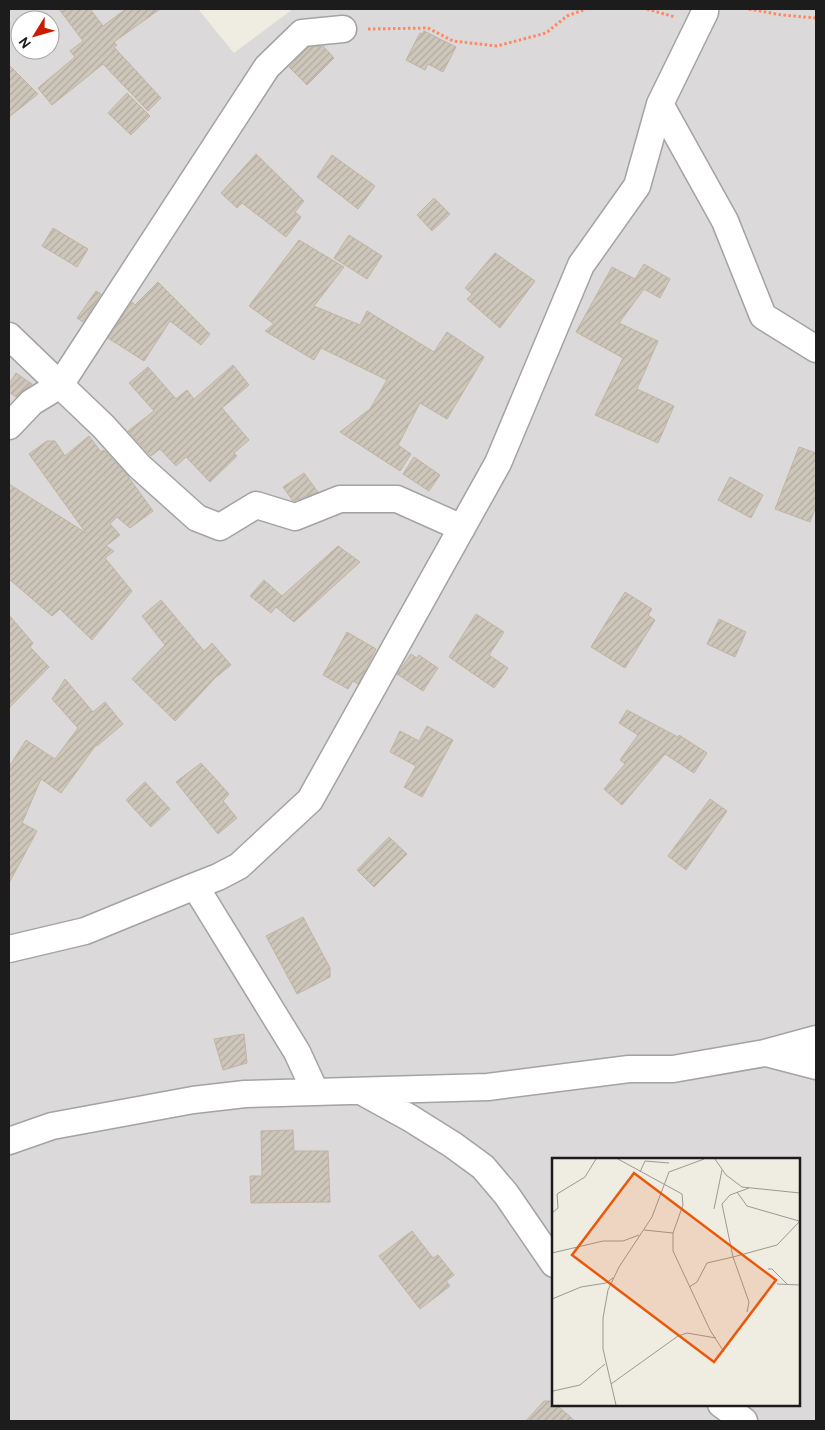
<svg xmlns="http://www.w3.org/2000/svg" width="825" height="1430" font-family="Overpass,sans-serif">
<style>
.residential{fill:#dbd9d9;fill-rule:evenodd}
.building{fill:url(#building-hatch);stroke:#c1b4a3}
.lines{fill:none;stroke-linecap:round;stroke-linejoin:round}
.minor-casing{stroke:#a3a3a3;stroke-width:29}
.path{stroke:#ff8862;stroke-width:3;stroke-dasharray:2.5 2.5;stroke-linecap:butt}
.minor{stroke:#fff;stroke-width:26}
.inset-road{fill:none;stroke:#9b9992;stroke-width:1}
.view{fill:#e8590c;fill-opacity:0.15;stroke:#e8590c;stroke-width:2.5}
.inset-edge{fill:none;stroke:#1c1c1c;stroke-width:2.5}
</style>
<defs>
<pattern id="building-hatch" width="6" height="6" patternUnits="userSpaceOnUse" patternTransform="scale(1.25)"><rect width="6" height="6" fill="#cec6ba"/><path d="M-1 1l2-2M0 6l6-6M5 7l2-2" fill="none" stroke="#b0aa9f"/></pattern>
</defs>
<rect width="100%" height="100%" fill="#efece1"/>
<!-- residential -->
<path class="residential" d="M9,9h189l36,44 59,-44h523v1412h-807zM20,20h30v30h-30zM554,1159h245v245h-245z"/>
<!-- building -->
<path class="building" d="M59,9h31l13,17 23,-17h34l-46,33 3,3 -3,2 47,51 -13,13 -45,-47 -51,41 -14,-17 37,-31 -5,-6 13,-10z
M424,31l32,16 -13,25 -15,-8 -3,6 -19,-10 14,-27 2,1z
M323,46l11,12 -27,27 -18,-18 20,-20z
M9,65l29,29 -29,23z
M127,93l23,23 -19,19 -23,-22z
M256,154l48,47 -9,11 6,5 -15,20 -44,-34 -5,5 -16,-15z
M332,155l43,31 -17,23 -41,-32z
M434,198l16,16 -18,17 -15,-16z
M53,228l35,21 -11,18 -35,-21z
M349,235l33,21 -15,23 -33,-21z
M299,240l45,27 -30,39 46,19 7,-14 67,41 13,-20 37,25 -37,62 -27,-16 -22,42 13,9 -11,17 -60,-39 30,-23 17,-29 -66,-32 -7,12 -49,-29 9,-7 -25,-18z
M495,253l40,28 -35,47 -33,-29 5,-5 -7,-6z
M644,264l26,15 -10,19 -16,-9 -25,34 39,18 -21,48 37,17 -16,37 -63,-28 28,-57 -47,-26 36,-65 23,12z
M158,282l52,52 -9,11 -31,-24 -26,40 -36,-23 24,-36 3,3z
M96,291l5,3 -18,28 -6,-4z
M233,365l16,20 -27,23 27,32 -15,13 3,3 -27,26 -24,-25 -10,9 -16,-17 -9,7 -23,-25 26,-20 -25,-28 19,-16 28,32 11,-9 7,9z
M16,373l16,11 -16,13 -7,-5v-8z
M89,436l12,16 3,-2 23,25 26,36 -23,17 -13,-11 -7,7 10,11 -14,11 8,5 -9,7 27,33 -40,49 -32,-31 -8,7 -43,-37v-95l77,49 -57,-79 18,-13h8l10,15z
M799,447l17,6v53l-6,16 -35,-13z
M414,457l26,18 -11,16 -26,-17z
M304,473l14,19 -25,9 -10,-14z
M730,477l33,18 -12,23 -33,-18z
M338,546l22,16 -66,60 -18,-15 -5,6 -21,-17 14,-16 18,16z
M625,592l27,17 -4,6 7,5 -30,48 -34,-21z
M161,600l43,51 8,-8 19,22 -16,13 -40,43 -43,-42 33,-34 -23,-29z
M476,614l28,18 -15,23 19,13 -14,20 -45,-31z
M9,615l24,28 -3,4 19,20 -40,41z
M719,619l27,13 -11,25 -28,-13z
M347,632l29,17 -18,35 -5,-3 -5,8 -25,-14z
M411,654l6,4 2,-3 19,13 -15,23 -26,-17z
M65,679l28,33 12,-10 18,22 -26,22 -1,-1 -35,48 -20,-14 -19,44 15,8 -28,52v-116l17,-27 29,19 23,-31 -26,-29z
M627,710l51,27 1,-2 28,18 -13,20 -29,-19 -43,51 -18,-16 21,-25 -5,-4 18,-25 -19,-12z
M427,726l26,14 -31,57 -18,-10 12,-21 -26,-14 10,-21 19,10z
M201,763l28,31 -6,7 14,17 -19,16 -42,-52z
M145,782l25,27 -19,18 -25,-27z
M710,799l17,12 -41,59 -18,-14z
M389,837l18,17 -33,33 -17,-17z
M303,917l27,51v9l-33,17 -31,-58z
M244,1034l3,29 -24,7 -9,-31z
M293,1130l1,21h34l2,51 -79,1 -1,-27h12l-1,-45z
M412,1231l21,27 5,-3 16,20 -8,6 4,5 -30,23 -41,-53z
M544,1401h8l23,20h-49z"/>
<g class="lines">
<!-- minor casing -->
<g class="minor-casing">
<path id="minor" d="M660,104l65,117 38,95 53,33
M9,336l51,49 207,-318 35,-34 41,-4
M9,426l23,-24 28,-17 44,42 35,39 58,52 23,9 36,-22 39,12 45,-18h57l65,29
M9,949l76,-18 110,-45
M766,1053l50,13
M315,1091l-18,-39 -102,-166 23,-9 21,-11 71,-66 188,-337 83,-198 56,-79 23,-82 45,-92v-3
M361,1091l49,27 43,27 30,22 23,27 48,70
M9,1141l43,-15 141,-26 52,-6 243,-7 141,-18h44l92,-16 51,-14
M721,1404l23,17"/>
</g>
<!-- path -->
<path class="path" d="M647,9l28,8
M749,9l33,6 34,3
M368,29l60,-1 25,13 44,5 49,-13 21,-17 19,-7"/>
<!-- minor -->
<use href="#minor" class="minor"/>
</g>
<!-- overview -->
<g transform="translate(552 1158)">
<rect width="248" height="248" fill="#efece1"/>
<path class="inset-road" d="M66,1l64,35 1,11 -10,28M163,1l11,16 16,12 58,6M88,14l5,-11 24,2M185,34l10,14 52,15M162,51l8,-39M0,55l6,-5 -1,-14 28,-17 11,-18M92,72l29,3v18l37,79 14,22M0,95l51,-12h20l16,-6M216,111h4l15,15M225,126l23,1M137,129l8,-5 10,-19 26,-6 -11,-53 8,-9 19,-7M0,141l29,-12 25,-4 7,-5M195,154l2,-10 -16,-45 44,-12 23,-24M59,226l67,-48 9,-3 29,5M0,238l1,-5 27,-6 25,-21M64,247l-13,-56v-31l5,-28 11,-23 33,-50 17,-45 35,-13"/>
<path class="view" d="M82,15l142,107 -62,82 -142,-107z"/>
<rect width="248" height="248" class="inset-edge"/>
</g>
<!-- border -->
<rect width="825" height="1430" fill="none" stroke="#1c1c1c" stroke-width="20"/>
<!-- north arrow -->
<g transform="translate(35 35) rotate(233)"><circle r="24" fill="#ffffff" stroke="#a4a4a4"/>
<path d="M0-4L9 19L0 12L-9 19Z" fill="#c91c00"/>
<text y="-8" font-size="14" font-weight="bold" text-anchor="middle" fill="#1c1c1c">N</text>
</g>
</svg>
